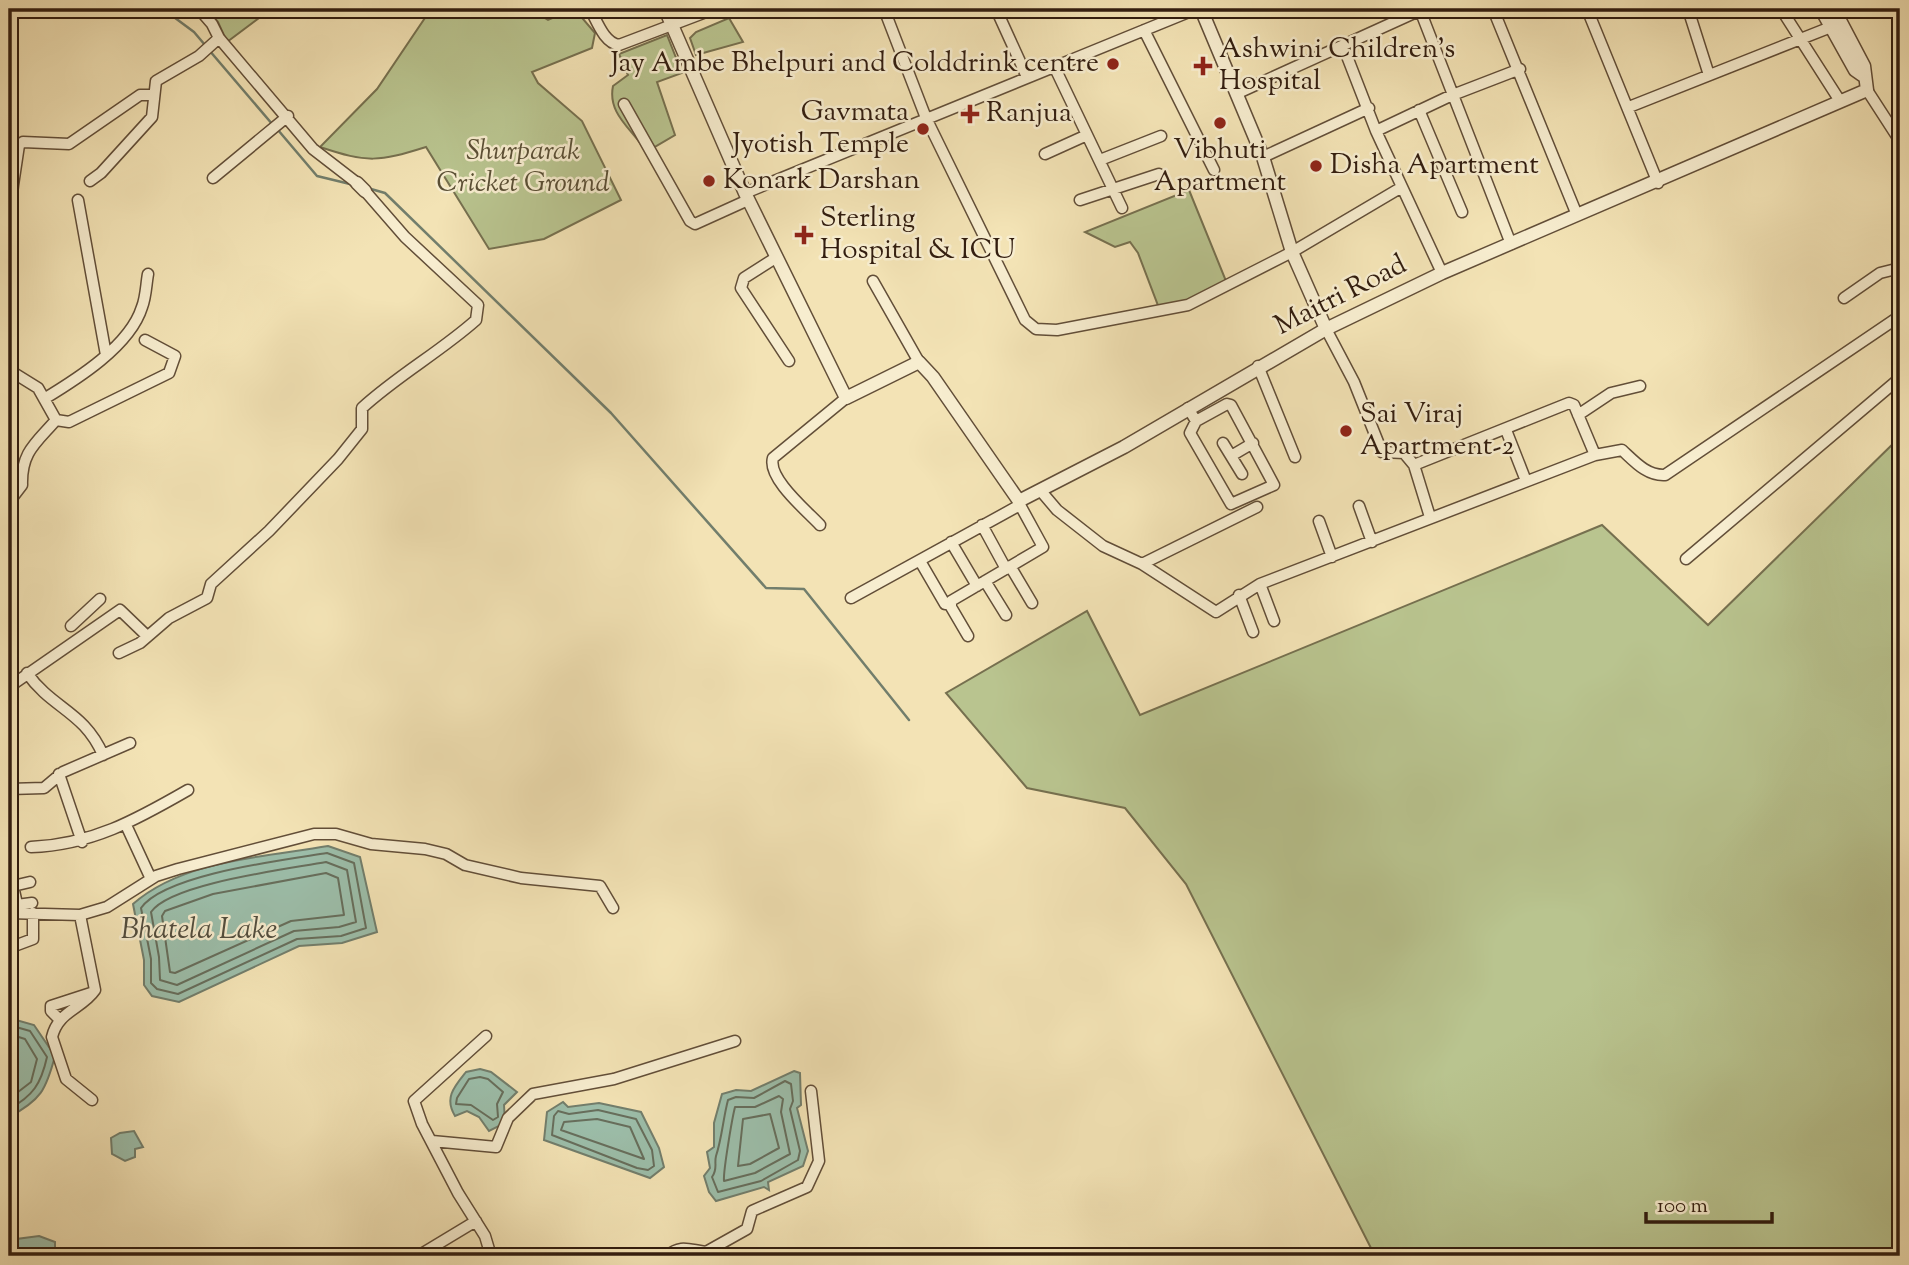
<svg xmlns="http://www.w3.org/2000/svg" width="1909" height="1265" font-family="'Sorts Mill Goudy',serif">
<style>
.green{fill:#b9c48f;stroke:#76704f;stroke-width:2}
.water{fill:#9cbeaa;stroke:#727e6c;stroke-width:2}
.lines{fill:none;stroke-linecap:round;stroke-linejoin:round}
.shore{stroke:#676e5c;stroke-width:2}
.stream{stroke:#727e6c;stroke-width:2.5}
.minor-casing{stroke:#624e38;stroke-width:13}
.tertiary-casing{stroke:#624e38;stroke-width:15}
.minor{stroke:#f7edcf;stroke-width:10}
.tertiary{stroke:#f7edcf;stroke-width:12}
.poi-dot{fill:#8f2418;stroke:#f7edcf;stroke-width:2.5}
.labels{text-anchor:middle;dominant-baseline:central;stroke-width:5;stroke-linejoin:round;paint-order:stroke}
.poi-label{font-size:28px;fill:#321d0f;stroke:#f7edcf;text-anchor:start}
.park-label{font-size:28px;font-style:italic;fill:#5a4f35;stroke:#f7edcf}
.street-label{font-size:28px;fill:#321d0f;stroke:#f7edcf}
.water-label{font-size:30px;font-style:italic;fill:#524d3e;stroke:#f7edcf}
</style>
<rect width="100%" height="100%" fill="#f3e3b5"/>
<filter id="stains"><feTurbulence type="fractalNoise" baseFrequency=".00286" numOctaves="4"/><feColorMatrix values="0 0 0 0 .2 0 0 0 0 .09 0 0 0 0 .02 0 0 0 .5 -.17"/></filter>
<radialGradient id="worn" r=".72"><stop offset=".6" stop-color="#630" stop-opacity="0"/><stop offset="1" stop-color="#630" stop-opacity=".3"/></radialGradient>
<!-- green -->
<path class="green" d="M207,9h64l-44,33 -9,-20z
M431,9h99l18,11 14,-6 16,-1 17,20 -3,15 -60,24 6,11 44,38 39,79 -77,39 -55,10 -63,-102c-48,15 -58,16 -106,0l57,-58z
M729,18l14,24 -47,13 -6,-17 6,-6z
M667,35l15,38 -25,9 18,53 -29,17c-12,-22 -39,-37 -33,-66l15,-11 -9,-21z
M1189,190l37,91 -39,20 -28,7 -21,-55 -8,-11 -15,5 -30,-15z
M1900,437v819h-525l-189,-372 -61,-76 -98,-20 -81,-95 141,-82 53,104 462,-190 106,100z"/>
<!-- water -->
<path class="water" d="M328,846l32,11 17,75 -35,11 -43,3 -120,56 -27,-6 -8,-11v-25l-11,-56c50,-44 131,-47 195,-58z
M9,1018l25,7 21,31c-9,34 -14,44 -46,61z
M480,1069l11,3 26,20 -13,13 1,18 -16,8 -10,-14 -12,-6 -12,5c-11,-18 -1,-29 11,-44z
M794,1071l6,2 1,32 -4,3 11,43 -5,15 -35,16 1,8 -5,-3 -48,14 -7,-9 -5,-16 6,-8 -3,-16 7,-5v-24l8,-29 14,-4 15,1z
M563,1102l5,5 31,-4 42,9 18,36 5,19 -14,11 -106,-38 3,-28z
M134,1131l9,16 -8,2v8l-10,4 -13,-7 -1,-16 9,-5z
M39,1236l16,6v14h-46v-16z"/>
<g class="lines">
<!-- shore -->
<path class="shore" d="M327,853l27,10 12,65 -25,8 -44,3 -119,55 -21,-5 -6,-6v-24l-10,-51c24,-34 143,-48 186,-55z
M326,862l21,8 9,52 -17,5 -45,4 -117,54 -17,-5 -1,-23 -8,-45c20,-29 138,-43 175,-50z
M326,873l12,5 6,37 -53,6 -116,52 -5,-1 -8,-56 3,-5 48,-17z
M9,1025l21,6 17,26c-6,27 -14,39 -38,52
M9,1034l16,5 12,20 -6,23 -22,17
M480,1077l8,2 15,13 -6,12 1,13 -5,3 -22,-15 -15,-1 1,-6 12,-19z
M785,1081l6,3 2,17 -3,8 10,42 -2,9 -37,21 -43,11 -6,-15c6,-8 2,-13 4,-21 6,-18 7,-37 12,-56l8,-3 18,1z
M779,1096l4,3 -2,13 9,42 -35,19 -31,8c-1,-9 8,-62 11,-74h20z
M598,1110l38,9 16,31 2,16 -6,4 -11,-2 -85,-33 2,-19 4,-5 11,3z
M770,1114l9,34 -29,16 -12,2 5,-47z
M597,1119l33,8 14,32 -83,-29 3,-8z"/>
<!-- stream -->
<path class="stream" d="M163,9l31,23 11,13
M209,50l64,75
M278,130l39,46 33,8
M371,189l14,4 226,220 155,175 38,1 105,131"/>
<!-- minor casing -->
<g class="minor-casing">
<path id="minor" d="M199,9l13,15 7,14 94,111 44,34
M590,9c7,12 14,34 29,36l95,-36
M884,9l42,109 99,202 11,9 21,1 131,-25 104,-53 110,-65
M996,9l31,68
M1493,9l84,206
M1587,9l71,174
M1688,9l21,66
M1781,9l59,92
M1420,10l91,234
M1144,30l70,140
M1343,46l33,85 66,142
M1054,66l68,142
M1867,90l33,51
M1238,93l185,-84
M624,104l66,117 5,3 53,-24
M1629,107l202,-80
M1419,110l43,102
M1376,131l74,-35 70,-27
M1045,154l42,-19
M1263,157l106,-49
M1100,160l61,-24
M213,178l75,-62
M90,181l11,-8 51,-56 4,-36 43,-25 20,-18
M9,185h4l-4,36
M13,185l6,-40 4,-3 46,2 71,-49h14
M745,193l451,-184
M78,200l28,155
M1080,200l79,-26
M777,257l-33,21 -3,10 48,73
M873,281l46,81
M1844,298l36,-25 20,-5
M1326,329l28,53 28,70 22,1 10,12 16,52
M1258,366l37,91
M9,370l29,18 18,32c-20,23 -35,32 -34,65l-13,17
M44,399c33,-20 86,-53 98,-92 4,-10 4,-22 6,-33
M1188,408l8,13 31,-17 4,1 43,80 -43,19 -41,-71 6,-12
M1578,415l33,-22 29,-7
M56,420l13,2 100,-49 6,-17 -30,-16
M1506,430l20,51
M1223,443l19,31
M1595,455l27,-5c13,12 25,26 43,25l235,-159
M1231,456l22,-13
M1040,490l17,20 46,36 39,18 74,48 44,-28 335,-129 -21,-50 -5,-2 -155,62
M1359,506l13,36
M1319,521l13,36
M820,525c-13,-14 -53,-47 -47,-67l73,-60
M982,525l24,44
M951,542l26,44
M1686,559l214,-181
M920,561l25,43h5
M1142,564l115,-57
M1010,566l22,37
M985,581l21,34
M1260,584l14,37
M1239,595l14,37
M851,598l169,-93 -1,-4
M71,626l29,-27
M968,636l-17,-29v-6l92,-54 -23,-42
M119,653l21,-10 29,-25 38,-20 4,-14 58,-53 69,-72 24,-30v-21c36,-33 78,-56 114,-88l2,-15 -73,-68 -40,-46
M27,673c25,36 57,38 76,82
M9,687l111,-77 26,25
M59,774l23,68
M9,789l35,-1 19,-16 67,-29
M126,825l25,54
M31,847c60,-2 105,-27 157,-57
M17,905l15,-2
M9,913l71,2 27,-8 49,-31 22,-7 136,-35h22l35,10 54,5 21,5 19,11 56,13 79,8 13,22
M19,913l-6,-27 17,-4
M80,915l15,75c-13,19 -37,21 -43,47l14,42 26,21
M9,948l24,-9v-26
M60,1020l-9,-9v-5l40,-13
M486,1036l-72,65 8,23 36,69 27,43 6,20
M432,1141l64,6 12,-29 25,-24 81,-15 121,-38
M418,1256l58,-35
M667,1256c14,-12 22,-6 39,-4l41,-23 5,-18 55,-24 12,-26 -8,-70"/>
</g>
<!-- tertiary casing -->
<g class="tertiary-casing">
<path id="tertiary" d="M665,9l80,184 101,205 73,-36 14,15 86,124 105,-54 202,-118 116,-56 425,-183 -3,-24 -30,-57
M1201,9l62,148 29,95 34,77
M1821,9l34,61 10,7
M357,183l8,8"/>
</g>
<!-- minor -->
<use href="#minor" class="minor"/>
<!-- tertiary -->
<use href="#tertiary" class="tertiary"/>
</g>
<!-- markers -->
<g class="poi-dot">
<circle cx="1113" cy="64" r="7"/>
<path d="M1199.5 55.5h7v7h7v7h-7v7h-7v-7h-7v-7h7z"/>
<path d="M966.5 103.5h7v7h7v7h-7v7h-7v-7h-7v-7h7z"/>
<circle cx="1220" cy="123" r="7"/>
<circle cx="923" cy="129" r="7"/>
<circle cx="1316" cy="166" r="7"/>
<circle cx="709" cy="181" r="7"/>
<path d="M800.5 224.5h7v7h7v7h-7v7h-7v-7h-7v-7h7z"/>
<circle cx="1346" cy="431" r="7"/>
</g>
<g class="labels">
<!-- poi labels -->
<g class="poi-label">
<text x="1219" y="50">Ashwini Children's<tspan x="1219" dy="32">Hospital</tspan></text>
<text x="1099" y="64" text-anchor="end">Jay Ambe Bhelpuri and Colddrink centre</text>
<text x="909" y="113" text-anchor="end">Gavmata<tspan x="909" dy="32">Jyotish Temple</tspan></text>
<text x="986" y="114">Ranjua</text>
<text x="1220" y="151" text-anchor="middle">Vibhuti<tspan x="1220" dy="32">Apartment</tspan></text>
<text x="1330" y="166">Disha Apartment</text>
<text x="723" y="181">Konark Darshan</text>
<text x="820" y="219">Sterling<tspan x="820" dy="32">Hospital &amp; ICU</tspan></text>
<text x="1360" y="415">Sai Viraj<tspan x="1360" dy="32">Apartment-2</tspan></text>
</g>
<!-- park labels -->
<g class="park-label">
<text x="523" y="152">Shurparak<tspan x="523" dy="32">Cricket Ground</tspan></text>
</g>
<!-- street labels -->
<g class="street-label">
<text transform="translate(1341 296) rotate(-27)">Maitri Road</text>
</g>
<!-- water labels -->
<g class="water-label">
<text x="199" y="930">Bhatela Lake</text>
</g>
</g>
<!-- margin -->
<rect width="1909" height="1265" fill="none" stroke="#f3e3b5" stroke-width="35"/>
<rect x="10" y="10" width="1888" height="1244" fill="none" stroke="#321d0f" stroke-width="3.5"/>
<rect x="18" y="18" width="1874" height="1230" fill="none" stroke="#321d0f" stroke-width="2"/>
<!-- scale -->
<path d="M1646 1212v10h126v-10" fill="none" stroke="#321d0f" stroke-width="3.5"/>
<text x="1657" y="1212" font-size="21" fill="#321d0f" stroke="#f7edcf" stroke-width="5" paint-order="stroke">100 m</text>
<rect width="100%" height="100%" filter="url(#stains)"/>
<rect width="100%" height="100%" fill="url(#worn)"/>
</svg>
